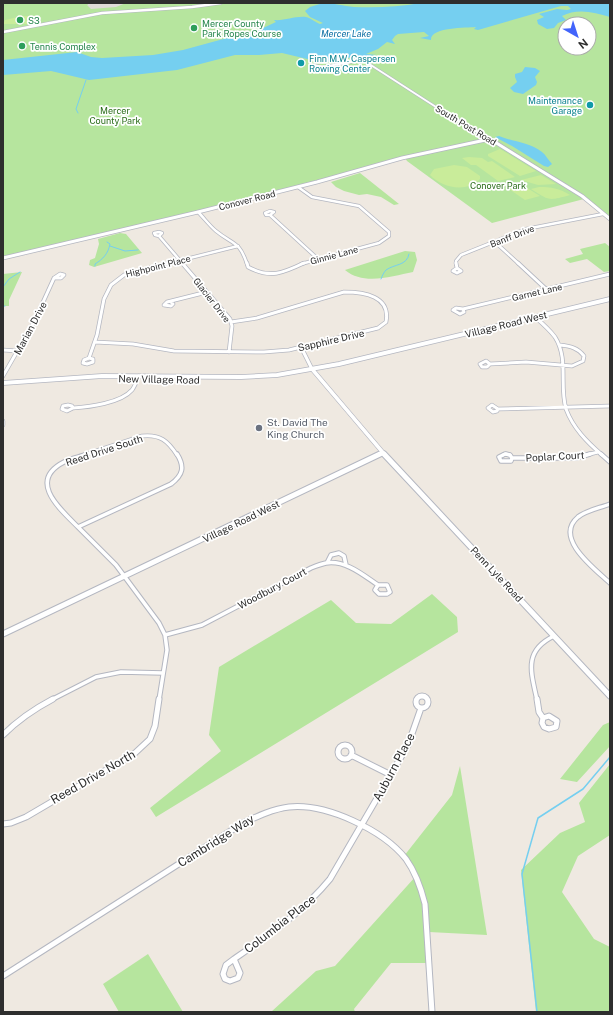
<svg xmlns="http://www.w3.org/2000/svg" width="613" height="1015" font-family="'Public Sans',sans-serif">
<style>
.green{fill:#b6e59e;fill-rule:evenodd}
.pitch{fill:#c9ec9a}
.plaza{fill:#dfdcd8}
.water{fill:#75cff0}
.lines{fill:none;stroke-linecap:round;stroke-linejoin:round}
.stream-far1{stroke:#75cff0;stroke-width:1}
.stream{stroke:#75cff0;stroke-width:1.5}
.minor-far4-casing{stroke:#b4b7c1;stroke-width:3}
.minor-far3-casing{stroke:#b4b7c1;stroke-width:4}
.minor-far2-casing{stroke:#b4b7c1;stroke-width:4.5}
.minor-far1-casing{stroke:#b4b7c1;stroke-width:5.5}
.minor-casing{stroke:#b4b7c1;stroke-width:7}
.tertiary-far3-casing{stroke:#b4b7c1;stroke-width:3.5}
.tertiary-far2-casing{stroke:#b4b7c1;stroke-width:4.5}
.tertiary-far1-casing{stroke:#b4b7c1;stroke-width:5}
.tertiary-casing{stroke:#b4b7c1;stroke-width:7}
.secondary-casing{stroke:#b4b7c1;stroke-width:5.5}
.minor-far4{stroke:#fff;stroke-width:2}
.minor-far3{stroke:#fff;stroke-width:2.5}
.minor-far2{stroke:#fff;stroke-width:3}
.minor-far1{stroke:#fff;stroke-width:3.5}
.minor{stroke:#fff;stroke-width:5}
.tertiary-far3{stroke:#fff;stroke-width:2.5}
.tertiary-far2{stroke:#fff;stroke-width:3}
.tertiary-far1{stroke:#fff;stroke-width:3.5}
.tertiary{stroke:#fff;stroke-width:5}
.secondary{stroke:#fff;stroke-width:4}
.leisure-dot{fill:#2e9e5b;stroke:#fff;stroke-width:1.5}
.culture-dot{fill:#0f9aa8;stroke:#fff;stroke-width:1.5}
.worship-dot{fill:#6b7280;stroke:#fff;stroke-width:1.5}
.labels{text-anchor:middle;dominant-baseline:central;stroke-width:3.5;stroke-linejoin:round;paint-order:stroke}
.far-leisure-label{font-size:9px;fill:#27864d;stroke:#fff;text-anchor:start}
.far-water-label{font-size:9px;font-style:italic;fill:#0d6fa3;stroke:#fff}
.far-culture-label{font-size:9px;fill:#0d838f;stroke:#fff;text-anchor:start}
.far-park-label{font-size:9px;fill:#2c6e1b;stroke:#fff}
.far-street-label{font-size:9px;fill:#2e2e2e;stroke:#fff}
.street-label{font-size:10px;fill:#2e2e2e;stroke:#fff}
.worship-label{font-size:10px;fill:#5b616d;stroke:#fff;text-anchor:start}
.near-street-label{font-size:12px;fill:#2e2e2e;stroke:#fff}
</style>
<rect width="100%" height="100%" fill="#efe9e1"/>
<!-- green -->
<path class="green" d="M3,3h607v215l-25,-21 -94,-59 -88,19 -108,30 -73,18 -219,52zM565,24h24v24h-24z
M489,140l95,59 -92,24 -85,-62 -2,-3z
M360,173l39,31 -5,1 -13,-8 -14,-3 -8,1 -15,-4 -8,-4 -5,-5z
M120,233l6,1 16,19 -48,14 -5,-2 1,-5 5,-2 4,-14 -1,-5z
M605,243l5,4v24l-6,1 -17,-13 -17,4 -5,-4 18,-5 -3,-5z
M405,251l10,1 2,8 -4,12c-21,4 -49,14 -68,-2z
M22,272l-13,28v6h-6v-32z
M432,594l25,23 1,15 -302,185 -6,-9 71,-57 -12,-16 10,-68 112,-67 25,23 35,1z
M610,722v24l-33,36 -17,-3 43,-54z
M610,764v71l-32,21 -16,36 32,47 16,8v65h-74l-15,-142 39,-37 25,-11 -6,-19z
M460,766l27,169 -58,-3 -1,31h-37l-37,46 1,3h-84l45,-41 19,-5 81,-90 -12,-20 48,-61z
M148,954l35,58h-64l-16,-28z"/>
<!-- pitch -->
<path class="pitch" d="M22,16h15l-8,8h-26l2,-4z
M500,149l36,22 -16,5 -32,-20v-2z
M469,157l13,1 6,4 4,-1 23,16 -17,4 -22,-16h-5l-9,-7z
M454,165l13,2 13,9v3c-13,14 -38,9 -50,-4l4,-6z
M541,175l15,9 -18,1 -17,-5z
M524,186l16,10 -15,4 -16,-11z
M539,187c12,0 20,1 31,8 -22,6 -20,6 -39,-6z"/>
<!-- plaza -->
<path class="plaza" d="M87,3h39l-10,4 -25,2 -4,-4h1z"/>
<!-- water -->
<path class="water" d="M323,3c11,0 20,3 31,4 22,1 45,0 66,-4h190v14c-16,-5 -33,-9 -48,-1l4,4 -8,3 -4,5 -7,1 -9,-5 -1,-4 7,-3 -5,-3 18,-5 10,1 4,-1 -3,-3h-7l-83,24 -4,-1 2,-2c-10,1 -46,0 -45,13l-11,-2 9,-2 -5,-4 -26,2 -3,2 -3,4 3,4 -8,-2 -9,7 -12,5 11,1 -13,2 -6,-1 -34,7 -42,-10 -23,2h-24l-58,15 -88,10 -38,-9 -48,4v-15l74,-8 14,5 11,1 51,-3 30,-5 33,-9 45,-12 15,-7 -2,-2c11,1 20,-4 32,-3 5,1 9,5 14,7l3,-1 -13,-6 -5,-6 5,-4z
M525,67l10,1 5,3 -5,6 2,5 -1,3 -13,9 -9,-2 -4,-4 7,-6 -2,-5v-3l7,-2z
M499,136c14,6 30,6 43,16 4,3 6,8 10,12l-4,3 -4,-1 -32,-20 -17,-9z"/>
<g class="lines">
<!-- stream-far1 -->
<path class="stream-far1" d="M78,113l-2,-4 10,-29
M110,246l15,5 13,-1
M95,266v-2c8,-5 13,-10 15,-20l-3,-2
M381,279c1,-3 3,-7 5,-9 8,-6 21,-4 23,-16
M3,287l6,-8 11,-7
M3,306h2"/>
<!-- stream -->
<path class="stream" d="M537,1012l-15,-138 16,-56 45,-29 27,-32"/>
<!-- minor-far4 casing -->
<g class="minor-far4-casing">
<path id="minor-far4" d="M314,65l8,2 41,-7 87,56"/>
</g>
<!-- minor-far3 casing -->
<g class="minor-far3-casing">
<path id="minor-far3" d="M449,115l41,24
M298,187l14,10 47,9 30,26v4l-10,7 -78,21
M270,211l4,1 -4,3h-4l-1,-2z
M198,212c6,6 11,13 18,19 17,14 23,9 31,33
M270,215l48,44
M159,232l3,1 -3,3 -4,-1 -1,-2z
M159,236l24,28
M495,242l24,22
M166,264l72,-18
M456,264v-3l5,-6 65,-26 77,-15"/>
</g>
<!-- minor-far2 casing -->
<g class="minor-far2-casing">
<path id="minor-far2" d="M182,263l48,56 2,7 -3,26
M247,263l1,4c22,12 35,6 56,-4
M456,263l1,5
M518,263l29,27
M457,268l4,3 -4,2 -4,-2z
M60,274l4,1 -3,3h-7z
M171,302l2,2 -2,2 -7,-1 3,-3 40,-10
M456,308l7,1 1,3 -4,2 -7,-4z
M463,309l147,-35
M535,317c7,6 14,12 20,20 14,22 4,48 11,72 7,19 21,33 36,46
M95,342l38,2 41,7 90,1 25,-2 89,-22 8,-6c5,-26 -22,-30 -42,-30l-87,26 -26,4
M301,347l11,22
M3,350l15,1
M89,358l4,1v3l-6,2 -4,-1 1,-3z
M89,358l8,-23 7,-36 7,-14 13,-10 45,-12
M486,361l4,3 -3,3h-5l-2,-3z
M490,364l36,-2 46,4 11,-5 1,-5c-6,-8 -14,-10 -24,-11
M3,376l31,-54 20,-44
M68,405l4,1 1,2 -6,3 -5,-2 1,-3z
M492,405l6,4 -1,2 -4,1 -5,-4z
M73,408c16,-1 48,-5 59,-18 3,-4 5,-10 7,-14
M498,409l112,-3
M3,421v4
M84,455l58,-19c18,-2 26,5 35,19
M503,455l2,-1 5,1
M586,455l12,-3"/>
</g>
<!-- minor-far1 casing -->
<g class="minor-far1-casing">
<path id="minor-far1" d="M87,454c-7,3 -16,4 -23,8 -37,19 -4,47 14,65l93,-43c12,-9 14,-17 6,-30
M505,454l-6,3 2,4h10l1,-3
M506,454l4,1 2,3
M601,454l9,8
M512,458h64l14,-4
M610,504c-10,4 -23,6 -32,13 -25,21 17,52 32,66
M78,527l38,38 43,58 6,12 2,15 -8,50
M327,563l4,-8 8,-2 5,3 2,9
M378,585h9l3,7 -3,2h-8l-4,-4z
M165,635l37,-10 109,-57c5,-2 10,-4 15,-5 20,-3 37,12 52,22
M51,700l45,-23 25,-5 42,1
M537,700c-6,-28 -14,-49 17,-64"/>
</g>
<!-- minor casing -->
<g class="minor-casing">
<path id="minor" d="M416 702a6 6 0 1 1 12 0a6 6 0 1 1-12 0Z
M537,699l2,13 4,6
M549,716l8,5 -1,6 -7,2 -5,-2 -2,-4 1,-5z
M3,735c15,-15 31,-26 50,-36
M338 752a7 7 0 1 1 14 0a7 7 0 1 1-14 0Z
M351,755l40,20
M3,824l8,-1 15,-6 109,-64 15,-14 5,-13 4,-27
M234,959l6,14 -2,5 -8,3 -5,-2 -2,-5 3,-9z
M234,959c35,-24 69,-47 96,-80l78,-134 13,-37
M3,976l240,-153c15,-7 30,-14 46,-16 37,-4 94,23 117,52 10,14 15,29 19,45l7,108"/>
</g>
<!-- tertiary-far3 casing -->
<g class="tertiary-far3-casing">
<path id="tertiary-far3" d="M3,32l99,-19 90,-6 29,-4"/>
</g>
<!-- tertiary-far2 casing -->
<g class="tertiary-far2-casing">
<path id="tertiary-far2" d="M3,258l195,-46 119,-30 85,-24 88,-19 92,57 28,23"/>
</g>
<!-- tertiary-far1 casing -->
<g class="tertiary-far1-casing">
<path id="tertiary-far1" d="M312,369l73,86
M378,455l5,-2"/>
</g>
<!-- tertiary casing -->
<g class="tertiary-casing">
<path id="tertiary" d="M384,454l226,242
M3,634l377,-180"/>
</g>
<!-- secondary casing -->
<g class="secondary-casing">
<path id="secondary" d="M3,383l99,-7 139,1 36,-2 62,-11 271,-65"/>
</g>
<!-- minor-far4 -->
<use href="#minor-far4" class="minor-far4"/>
<!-- minor-far3 -->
<use href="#minor-far3" class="minor-far3"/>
<!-- minor-far2 -->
<use href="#minor-far2" class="minor-far2"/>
<!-- minor-far1 -->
<use href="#minor-far1" class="minor-far1"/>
<!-- minor -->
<use href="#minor" class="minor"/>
<!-- tertiary-far3 -->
<use href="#tertiary-far3" class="tertiary-far3"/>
<!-- tertiary-far2 -->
<use href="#tertiary-far2" class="tertiary-far2"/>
<!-- tertiary-far1 -->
<use href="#tertiary-far1" class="tertiary-far1"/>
<!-- tertiary -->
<use href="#tertiary" class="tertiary"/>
<!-- secondary -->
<use href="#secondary" class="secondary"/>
</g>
<!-- markers -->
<g class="leisure-dot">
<circle cx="20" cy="20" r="4"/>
<circle cx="194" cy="28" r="4"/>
<circle cx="22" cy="46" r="4"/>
</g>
<g class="culture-dot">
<circle cx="301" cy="63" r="4"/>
<circle cx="590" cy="105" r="4"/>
</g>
<circle class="worship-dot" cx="259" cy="428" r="4"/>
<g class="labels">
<!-- far-leisure labels -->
<g class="far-leisure-label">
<text x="28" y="20">S3</text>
<text x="202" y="23">Mercer County<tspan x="202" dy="10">Park Ropes Course</tspan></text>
<text x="30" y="46">Tennis Complex</text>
</g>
<!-- far-water labels -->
<g class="far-water-label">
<text x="346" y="33">Mercer Lake</text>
</g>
<!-- far-culture labels -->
<g class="far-culture-label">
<text x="309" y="58">Finn M.W. Caspersen<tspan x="309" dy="10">Rowing Center</tspan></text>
<text x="582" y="100" text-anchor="end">Maintenance<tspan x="582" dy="10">Garage</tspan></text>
</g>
<!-- far-park labels -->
<g class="far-park-label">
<text x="115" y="110">Mercer<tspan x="115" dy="10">County Park</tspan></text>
<text x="498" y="185">Conover Park</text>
</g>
<!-- far-street labels -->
<g class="far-street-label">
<text transform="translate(466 125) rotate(31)">South Post Road</text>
<text transform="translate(247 200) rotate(-14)">Conover Road</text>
<text transform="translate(512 236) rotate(-21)">Banff Drive</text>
<text transform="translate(334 255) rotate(-15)">Ginnie Lane</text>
<text transform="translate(158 266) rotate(-14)">Highpoint Place</text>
<text transform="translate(537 292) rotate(-13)">Garnet Lane</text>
<text transform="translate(212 300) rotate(52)">Glacier Drive</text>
</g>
<!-- street labels -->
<g class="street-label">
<text transform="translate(506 324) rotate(-14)">Village Road West</text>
<text transform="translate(30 328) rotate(-62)">Marian Drive</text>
<text transform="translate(331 340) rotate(-13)">Sapphire Drive</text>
<text transform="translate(159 379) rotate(1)">New Village Road</text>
<text transform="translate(104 450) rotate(-18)">Reed Drive South</text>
<text transform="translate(555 456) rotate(-3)">Poplar Court</text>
<text transform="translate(241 521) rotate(-26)">Village Road West</text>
<text transform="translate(497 574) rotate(47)">Penn Lyle Road</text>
<text transform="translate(272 588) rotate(-28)">Woodbury Court</text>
</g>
<!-- worship labels -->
<g class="worship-label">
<text x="267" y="422">St. David The<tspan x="267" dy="12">King Church</tspan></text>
</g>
<!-- near-street labels -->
<g class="near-street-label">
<text transform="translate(394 767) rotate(-62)">Auburn Place</text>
<text transform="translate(93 777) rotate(-30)">Reed Drive North</text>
<text transform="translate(216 841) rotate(-32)">Cambridge Way</text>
<text transform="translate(280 924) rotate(-38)">Columbia Place</text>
</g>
</g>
<!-- border -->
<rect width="613" height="1015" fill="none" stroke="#2e2e2e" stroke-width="8"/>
<!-- north arrow -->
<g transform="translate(577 36) rotate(141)"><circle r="19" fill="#ffffff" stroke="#ababab"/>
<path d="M0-3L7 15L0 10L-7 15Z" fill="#4264fb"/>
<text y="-6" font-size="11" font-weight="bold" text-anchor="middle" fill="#2e2e2e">N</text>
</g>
</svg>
